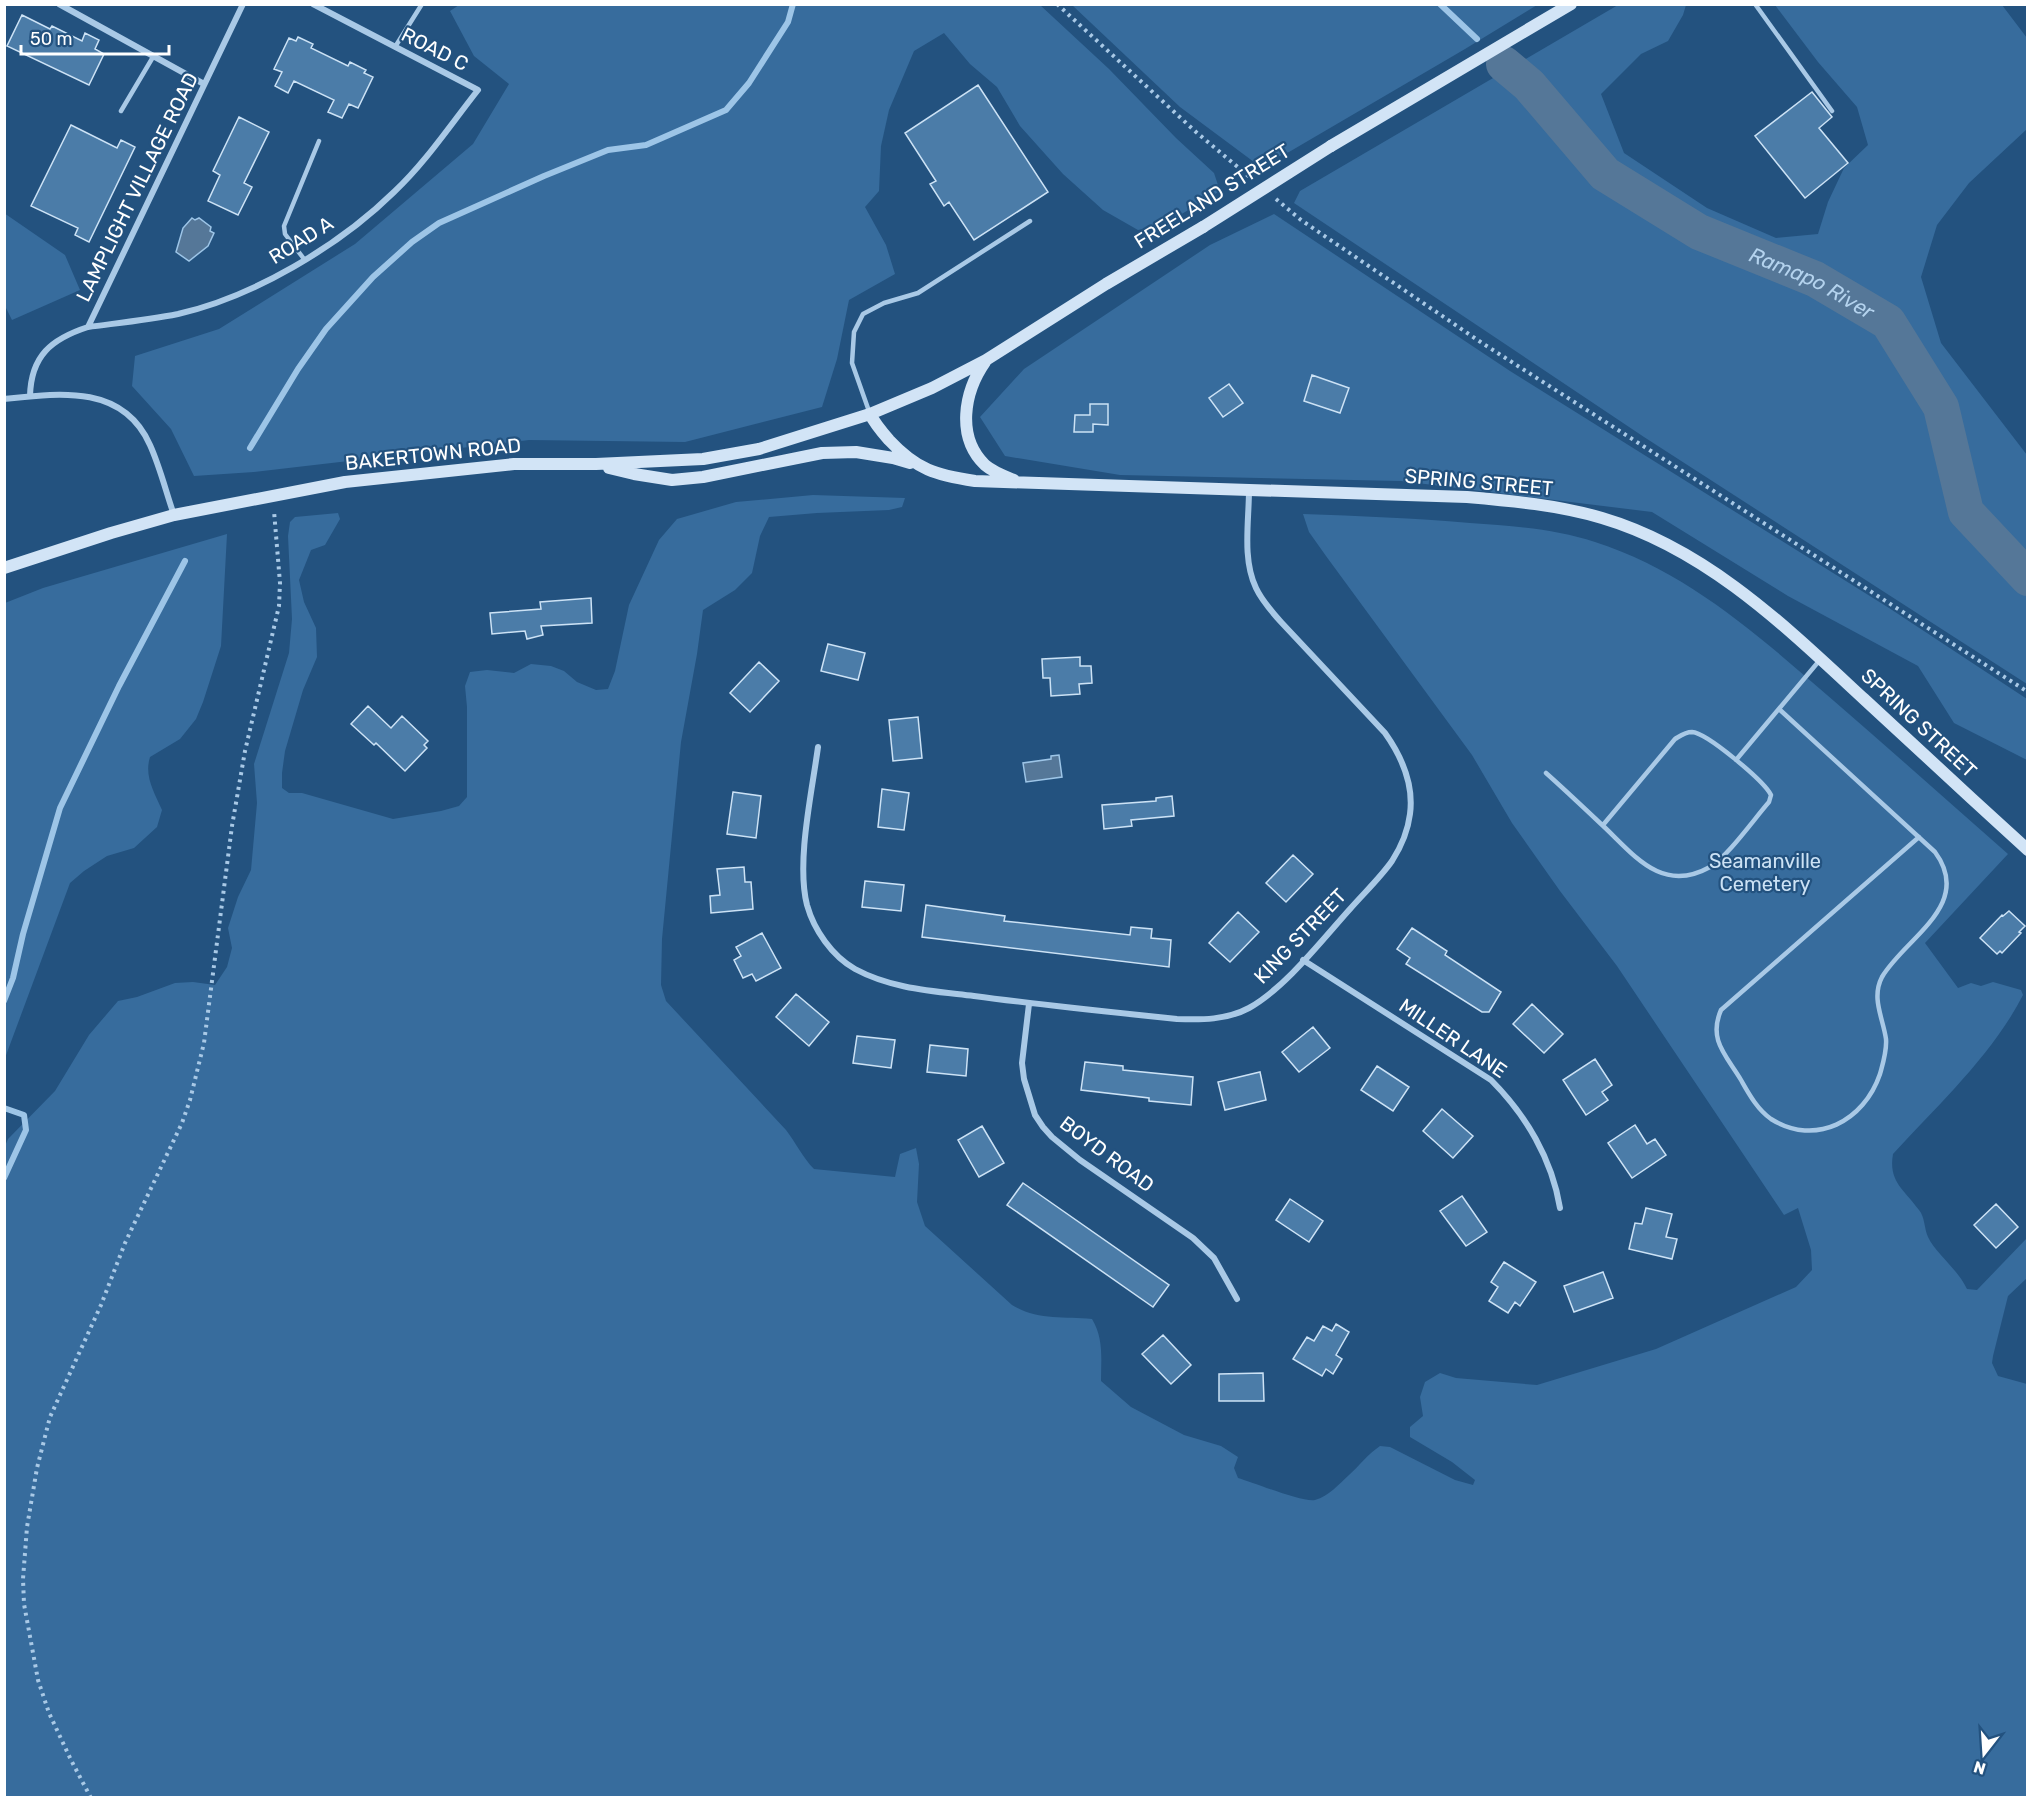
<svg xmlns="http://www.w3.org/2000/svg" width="2032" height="1802" font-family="Rubik,sans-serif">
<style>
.green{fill:#376c9d}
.water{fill:#557798;stroke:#9dc5e7;stroke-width:1.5}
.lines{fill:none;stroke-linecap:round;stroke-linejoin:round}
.stream{stroke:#9dc5e7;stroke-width:6}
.river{stroke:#557798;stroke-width:36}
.building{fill:#4b7ca8;stroke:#cce2f5;stroke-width:1.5}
.path{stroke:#a9c9e6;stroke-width:4;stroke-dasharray:3 4.5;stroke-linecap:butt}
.lane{stroke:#a9c9e6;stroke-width:4.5}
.street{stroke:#a9c9e6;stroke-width:6}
.secondary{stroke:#d2e4f6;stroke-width:12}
.secondary-bridge{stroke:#d2e4f6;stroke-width:12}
.labels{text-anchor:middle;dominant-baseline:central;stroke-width:4.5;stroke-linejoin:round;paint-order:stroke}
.street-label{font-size:20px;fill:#fff;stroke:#23527f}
.park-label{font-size:20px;fill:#cce2f5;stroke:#23527f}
.water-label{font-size:21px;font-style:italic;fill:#b4d3ee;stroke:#23527f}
</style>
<rect width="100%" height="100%" fill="#23527f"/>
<!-- green -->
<path class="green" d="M459,5h581l69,64 67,69 38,35 6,18 -55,33 -27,6 -35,-20 -40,-36 -43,-48 -23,-39 -27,-23 -26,-31 -30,18 -25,59 -8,36 -2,45 -14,16 21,38 9,29 -46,26 -12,59 -15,48 -137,35 -156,-2 -275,32 -60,4 -23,-47 -39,-43 3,-30 84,-27 136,-85 118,-100 36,-60 -35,-28 -24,-45z
M1072,5h465l-72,44 -176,103 -31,13 -78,-58z
M1618,5h68l-3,10 -15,26 -27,13 -40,40 23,59 83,55 69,30 42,-4 10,-32 16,-34 24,-23 -11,-38 -39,-45 -43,-57h227l25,33v91l-58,54 -32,42 -16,52 20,66 86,112v229l-383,-247 -350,-234 6,-12z
M4,213l61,42 15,35 -68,30 -7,-14z
M1274,214l236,157 379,237 138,91v61l-73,-37 -36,-57 -130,-70 -136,-84 -251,-31 -281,-6 -115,-19 -25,-39 44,-48 186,-124z
M813,495l92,3 -3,9 -13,3 -72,3 -48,4 -9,19 -8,37 -17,17 -32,20 -6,44 -16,88 -19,197 -1,46 5,16 120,129c10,13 17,28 28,39l81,8 5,-23 16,-6 3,16 -2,38 8,24 87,79c26,16 51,11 80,14 12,20 9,40 9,62l30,26 53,28 37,11 17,11 -4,11 4,10c14,4 66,25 77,22 14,-4 24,-16 34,-25 11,-10 19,-21 31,-29l10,1 65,33 18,5 2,-5 -23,-18 -42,-25v-10l13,-11 -3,-19 5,-15 15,-9 16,5 81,7 119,-36 140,-62 16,-17 -1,-20 -13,-42 -14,7 -167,-249 -57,-75 -48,-68 -40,-68 -146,-199 -17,-24 -6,-18c56,2 111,4 167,9 42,3 85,6 125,19 94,30 166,96 239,159 59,51 116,102 174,153l-83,89 33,45 13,-5 10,3 12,-4 28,8 2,5c-30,59 -85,110 -130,159 -5,28 12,36 26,56 6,7 5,18 9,27 8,17 29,31 39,52l10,1 50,-52v40l-19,18 -15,60 -1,7 6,13 29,8v413l-2022,1v-652l3,-7 47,-48 34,-56 29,-34 19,-4 38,-14 18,-1 22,3 12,-18 5,-19 -4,-20 10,-31 13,-27 6,-67 -3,-39 35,-111 3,-34 -4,-83 2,-14 5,-5 43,-4 2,6 -15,26 -14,5 -12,30 5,22 12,26 1,29 -14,33 -18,61 -3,22v15l7,5h13l91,26 48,-8 18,-5 8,-9v-90l-2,-21 5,-14 17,-2 27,3 17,-9 20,2 13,5 13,11 19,8 12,-1 7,-18 14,-66 30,-65 18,-21 59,-17z
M227,534l-6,112 -18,56 -7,17 -16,20 -30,18c-6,19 4,35 12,53l-5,17 -23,21 -27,8 -23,15 -14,12 -65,175v-455l38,-15z"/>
<!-- water -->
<path class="water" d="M192,218l3,2 4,-2 12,9 -1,4 4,2 -6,13 -19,15 -13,-9 7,-24z
M1059,755l3,22 -36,5 -3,-19 28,-4v-3z"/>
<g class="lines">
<!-- stream -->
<path class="stream" d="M1440,4l37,35
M250,448l48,-79 28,-40 47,-52 39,-35 27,-19 105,-47 64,-26 38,-5 80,-35 23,-27 39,-61 5,-18
M4,1001l9,-23 10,-44 37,-126 59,-122 66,-125
M4,1108l20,7 2,15 -22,48"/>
<!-- river -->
<path class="river" id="s1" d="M1504,64l25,21 76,89 94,58 116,47 73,43 53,85 25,105 62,66"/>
</g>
<!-- building -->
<path class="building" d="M22,15l28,14 2,-3 30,15 3,-8 14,7 -4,9 9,5 -15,31 -82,-39z
M298,37l15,7 -2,4 37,18 2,-4 16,8 -2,3 9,4 -15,31 -9,-4 -7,14 -14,-6 6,-12 -40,-19 -6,12 -13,-7 7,-14 -8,-3 15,-31 7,3z
M978,85l70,107 -74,48 -25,-38 -5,4 -14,-22 6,-3 -31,-48z
M1812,92l20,25 -13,11 29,35 -43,35 -50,-62z
M239,117l30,15 -25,51 8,4 -14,28 -30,-14 12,-26 -7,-4z
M71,125l46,23 4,-8 14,7 -46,95 -14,-7 3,-7 -47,-22z
M1312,375l37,13 -9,25 -36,-12z
M1229,384l14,19 -20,14 -14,-19z
M1090,404h18v21l-15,-1v8h-19l1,-17h15z
M591,598l1,25 -51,3 2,9 -16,4 -2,-8 -33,3 -2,-21 51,-4 -1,-7z
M828,644l37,9 -7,27 -37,-9z
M1080,657v9h11l1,17 -13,1 1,10 -29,2 -1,-18h-7l-1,-19z
M759,662l20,19 -29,31 -20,-19z
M368,706l23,22 11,-12 26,25 -4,4 3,3 -22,23 -29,-28 -2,2 -23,-21z
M918,717l4,41 -29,3 -4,-41z
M882,789l27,4 -5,37 -26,-3z
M733,792l28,4 -5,42 -29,-4z
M1172,796l2,20 -43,4 1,6 -28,3 -2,-24 54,-4v-3z
M1293,855l20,19 -27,28 -20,-19z
M744,867l1,15h6l2,27 -42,4 -1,-17 10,-1 -3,-26z
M865,881l39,4 -3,26 -39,-4z
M926,905l79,11 -1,5 126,14 1,-8 21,2 -1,9 20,2 -2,27 -247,-30z
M2009,911l16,15 -6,6 2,1 -19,20 -2,-2 -3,3 -17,-16 22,-23 1,1z
M1238,912l21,20 -29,30 -21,-19z
M1412,928l35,23 -2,4 56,37 -12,20h-7l-76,-48 4,-6 -13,-9z
M762,933l19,35 -25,13 -4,-7 -9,4 -9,-18 7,-4 -5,-9z
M796,994l33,28 -20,24 -33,-29z
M1532,1004l31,30 -19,19 -31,-29z
M1313,1027l17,21 -31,24 -17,-20z
M857,1036l38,4 -4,28 -38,-5z
M930,1045l38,4 -2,27 -39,-4z
M1595,1059l17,26 -10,7 6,8 -22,15 -23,-35z
M1085,1062l38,4v4l70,7 -2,28 -42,-4v-3l-68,-8z
M1377,1066l32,21 -16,24 -32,-21z
M1260,1072l6,28 -41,10 -7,-28z
M1442,1109l31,27 -20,22 -30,-27z
M1635,1125l12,19 8,-5 11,16 -34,23 -24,-35z
M982,1126l22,37 -25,14 -21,-37z
M1023,1183l146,102 -16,22 -146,-102z
M1462,1196l25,36 -21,14 -26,-35z
M1290,1199l33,22 -14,21 -33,-22z
M1996,1204l22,23 -22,21 -22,-23z
M1646,1208l26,6 -6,23 11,2 -5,20 -43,-10 6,-26 7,1z
M1504,1262l32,20 -16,24 -5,-4 -7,11 -19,-12 9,-14 -7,-5z
M1603,1272l10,26 -39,14 -10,-26z
M1336,1324l13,8 -13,23 6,4 -9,15 -7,-5 -4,7 -29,-17 14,-22 7,4 9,-15 9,5z
M1163,1335l28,30 -20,19 -29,-30z
M1263,1373l1,28h-45v-27z"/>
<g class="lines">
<!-- path -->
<path class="path" d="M1057,4l139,128 56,47
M1276,199l25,21 181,123 546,349
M91,1798l-20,-38 -22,-47 -11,-33 -14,-76 -1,-25 4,-52 10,-59 13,-51 51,-112 24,-62 57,-120 8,-23 14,-57 28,-217 13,-75 34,-145 1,-23 -6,-72"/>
<!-- lane -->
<path class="lane" d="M1755,4l77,107
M395,47l27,-43
M121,111l32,-54
M304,259l-19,-25 -1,-8 35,-85
M870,414l-18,-51 2,-31 9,-18 21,-11 34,-10 112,-72
M1779,709l156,143c39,53 -30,86 -53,125 -11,21 1,41 4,62 1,12 -3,24 -6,35 -16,47 -64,73 -109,45 -14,-10 -22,-25 -30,-39 -15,-25 -33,-40 -20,-70l198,-173
M1736,760l83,-99
M1546,773c18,16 36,33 54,50 32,29 60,72 110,44 18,-11 44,-48 59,-65l2,-7c-7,-14 -64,-62 -79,-63 -7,0 -12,4 -17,7l-72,86"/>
<!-- street -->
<path class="street" d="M59,4l145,80
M88,327c30,-4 60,-7 90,-13 75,-17 161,-68 216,-122 32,-30 57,-68 84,-102l-165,-86
M30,396c1,-40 21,-57 58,-69l155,-323
M4,399c55,-6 119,-15 146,46 10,22 16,47 24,70
M818,747c-6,45 -22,115 -11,158 7,25 25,51 48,64 37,20 78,22 119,27 67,9 135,16 203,23 24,1 50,1 72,-11 36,-20 73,-68 101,-99 14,-16 30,-31 42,-48 9,-14 16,-31 18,-47 4,-30 -8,-57 -25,-81l-104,-111c-9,-10 -19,-21 -25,-34 -14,-29 -7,-67 -7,-98
M1303,960l188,120c35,35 61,79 69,128
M1029,1004l-7,59 2,16 11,36 8,12 9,10 28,23 113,78 21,20 23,41"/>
<!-- secondary -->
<path class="secondary" d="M1331,146l240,-142
M985,362c-21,30 -29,75 0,103 8,7 19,11 29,15
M870,414c5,10 12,18 19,26 28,30 47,35 86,41l492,16c46,4 91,8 135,21 105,31 184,109 262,181 55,51 109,101 164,151
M609,468l25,6 38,6 31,-3 119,-24 34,-1 37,6 17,5
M4,568l107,-35 63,-18 171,-33 169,-18h82l107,-5 56,-10 111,-35 62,-26 54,-28 120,-76 97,-57"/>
<!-- secondary-bridge -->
<path class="secondary-bridge" d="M1203,227l128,-81"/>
</g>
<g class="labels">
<!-- street labels -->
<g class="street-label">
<text transform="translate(435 49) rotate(27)">ROAD C</text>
<text transform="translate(137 187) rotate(-64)">LAMPLIGHT VILLAGE ROAD</text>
<text transform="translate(1212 196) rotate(-32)">FREELAND STREET</text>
<text transform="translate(301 240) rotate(-32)">ROAD A</text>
<text transform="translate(433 454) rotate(-6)">BAKERTOWN ROAD</text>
<text transform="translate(1479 482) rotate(5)">SPRING STREET</text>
<text transform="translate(1919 723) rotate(43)">SPRING STREET</text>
<text transform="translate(1300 936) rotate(-46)">KING STREET</text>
<text transform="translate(1453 1038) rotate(34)">MILLER LANE</text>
<text transform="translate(1107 1154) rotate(37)">BOYD ROAD</text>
</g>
<!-- park labels -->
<g class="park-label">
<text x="1765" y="861">Seamanville<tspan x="1765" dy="23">Cemetery</tspan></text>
</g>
<!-- water labels -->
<g class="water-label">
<text stroke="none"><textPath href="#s1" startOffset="384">Ramapo River</textPath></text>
</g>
</g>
<!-- border -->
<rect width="2032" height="1802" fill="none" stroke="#ffffff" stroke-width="12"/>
<!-- north arrow -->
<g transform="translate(1984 1754) rotate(197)" stroke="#23527f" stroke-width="4.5" paint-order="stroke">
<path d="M0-4.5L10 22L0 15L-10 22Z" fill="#ffffff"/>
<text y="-9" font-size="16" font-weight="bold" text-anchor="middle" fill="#ffffff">N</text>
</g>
<!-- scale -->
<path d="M21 45v9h148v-9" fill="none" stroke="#ffffff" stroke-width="3"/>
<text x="30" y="45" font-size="18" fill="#ffffff" stroke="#23527f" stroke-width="4.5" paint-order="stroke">50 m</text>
</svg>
